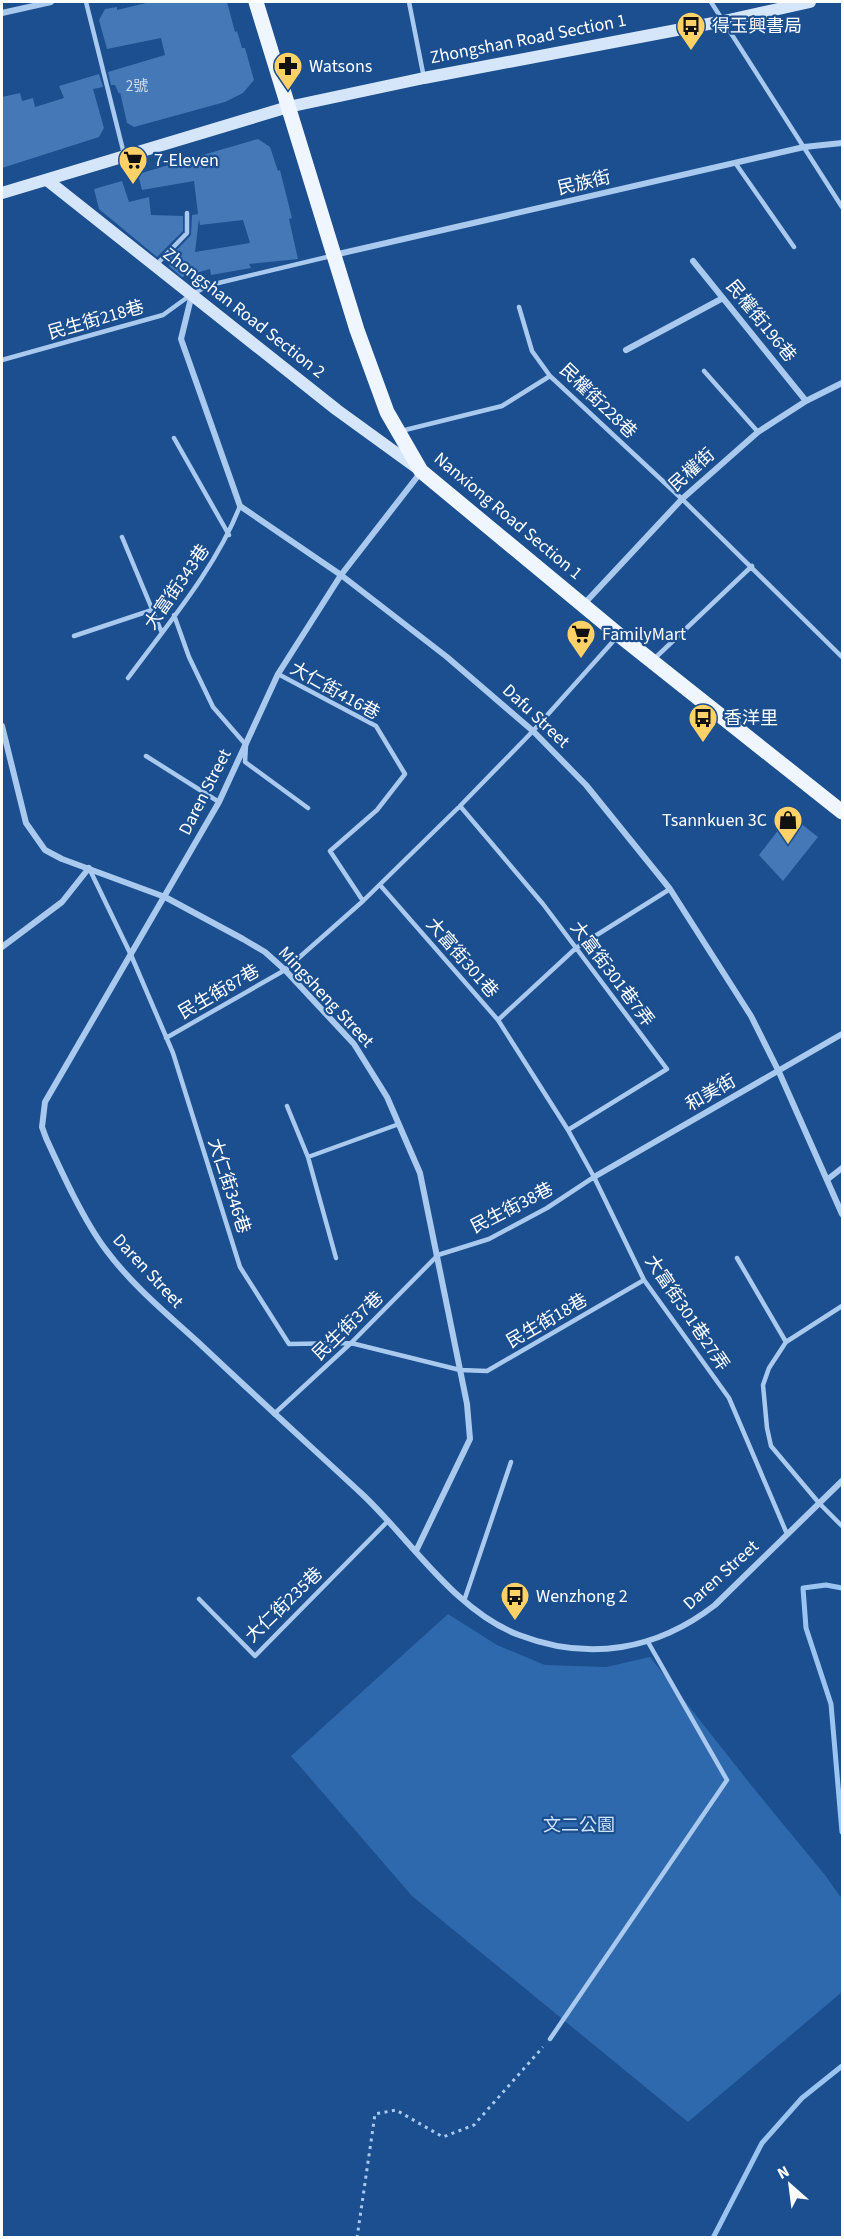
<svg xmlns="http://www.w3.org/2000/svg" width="844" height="2239" font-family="'Source Sans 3','Noto Sans TC',sans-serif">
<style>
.green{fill:#2e69ad}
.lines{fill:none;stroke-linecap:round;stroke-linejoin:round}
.stream{stroke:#9cc4f0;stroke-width:5}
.building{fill:#4478b7;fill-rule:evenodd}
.path{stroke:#a9c9ee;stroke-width:3;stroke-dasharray:3 4.5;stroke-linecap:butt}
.lane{stroke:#a9c9ee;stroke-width:4.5}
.street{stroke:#a9c9ee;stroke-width:6}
.secondary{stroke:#d6e6fa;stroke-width:12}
.primary{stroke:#f0f6ff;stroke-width:15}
.labels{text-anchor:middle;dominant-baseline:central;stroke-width:4.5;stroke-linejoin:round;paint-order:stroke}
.number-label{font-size:15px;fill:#d0dded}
.poi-label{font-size:18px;fill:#fff;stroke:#1b4f8f;text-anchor:start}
.street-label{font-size:18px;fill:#fff;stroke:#1b4f8f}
.park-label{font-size:18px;fill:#cfe3fa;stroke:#1b4f8f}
</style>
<rect width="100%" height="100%" fill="#1b4f8f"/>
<!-- green -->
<path class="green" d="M448,1614l49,31 48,20 61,2 44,-10 101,128 74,90 17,24v93l-154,130 -276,-226 -121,-140z"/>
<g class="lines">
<!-- stream -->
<path class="stream" d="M842,1588l-16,-3 -23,3 3,40 25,76 11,128
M713,2238l49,-95 40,-45 40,-32"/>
</g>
<!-- building -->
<path class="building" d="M150,2h77l8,30 2,-1 5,17h3l9,32 -11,13 -18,9 -91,25 -7,-4 -7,-31 -1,2 -4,-9h-4l-3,-13 57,-17 -4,-17 -54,11 -8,-29 6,-11 12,-2v3z
M99,74l4,13 -10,2 11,39 -5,9 -97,31v-71l18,-4 2,8 11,-3 2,9 29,-9 -5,-12z
M258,139l12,8 8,24 2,-1 12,48 -3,1 9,40 -49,5 2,4 -40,7 -1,-6 -28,8 -13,-11 2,-7h-3l23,-24 1,-20 6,-1 -4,-33 -52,9 -4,-16zM199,219l1,6 43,-5 7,23 -55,9z
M122,181l7,21 20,-5 2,18 32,1v15l-26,26 -58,-48 -5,-20z
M790,815l28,22 -35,44 -24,-26z"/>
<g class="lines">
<!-- path -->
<path class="path" d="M357,2238l18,-124 21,-4 47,27 31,-12 69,-78"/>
<!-- lane -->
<path class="lane" d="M86,2l38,152
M409,2l15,76
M711,2l131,205
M736,164l58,83
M157,264l30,-31v-20
M519,307l13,44 18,25 132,123 160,158
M2,360l161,-45 29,-21 18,-9 121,-29
M704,371l54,61
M401,431l101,-25 48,-30
M174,438l55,97
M122,537l40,96
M174,615l15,42 24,50 33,38 -1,17 63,46
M74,636l78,-26
M654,659l98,-93
M278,674l98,52 29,48 -28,36 -47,41 33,50
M128,678c39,-53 88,-110 112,-172
M146,756l73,46
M460,806l83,98 124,165 -99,61
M89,868l42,87 42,98 67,214 49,77 62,-1 109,27 27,1 157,-91
M380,885l118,135 78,-72 94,-59
M498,1020l70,110 26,47 50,103 85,118 58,136
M166,1038l119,-68 78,-69 97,-95 73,-75 84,-94
M287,1106l21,51
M336,1258l-28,-101 91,-33
M737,1258l49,84
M842,1306l-56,36 -17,26 -6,17 4,43 4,18 48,57 23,23
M274,1414l77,-71 87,-88 51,-16 58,-31 47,-31
M199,1599l56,57 133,-135
M464,1601l47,-139
M550,2039l177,-259 -79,-138"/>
<!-- street -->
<path class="street" d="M2,13l49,-11
M334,255l470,-108 38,-4
M693,261l113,140
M192,294l-11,45 59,167 101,69 106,82 86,74 53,54 84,104 81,127 28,56 63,142
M626,350l97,-52
M421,472l-80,103 -63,99 -59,128 -174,300 -3,25 4,11c16,35 38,83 60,112 26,35 61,64 93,93 54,51 109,101 163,151 49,46 93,117 157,141 70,27 138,15 196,-30l127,-124
M583,605l99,-106 76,-67 48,-31 36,-18
M2,726l24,97 19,27 17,9 103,38 78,42 22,13 20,18 69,74 33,53 33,76 47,231 3,35 -54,112
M2,947l60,-45 27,-34
M594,1177l248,-143
M828,1179l14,-11"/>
<!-- secondary -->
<path class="secondary" d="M47,180l290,230 80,58
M2,193l286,-86 136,-29 300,-57 86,-19"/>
<!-- primary -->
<path class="primary" d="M256,2l101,328 30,82 34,59 198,164 223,177"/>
</g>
<!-- icons -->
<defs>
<g id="bus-pin" transform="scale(1.5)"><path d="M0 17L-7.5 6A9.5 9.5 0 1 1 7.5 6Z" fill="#ffd166" stroke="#1b4f8f"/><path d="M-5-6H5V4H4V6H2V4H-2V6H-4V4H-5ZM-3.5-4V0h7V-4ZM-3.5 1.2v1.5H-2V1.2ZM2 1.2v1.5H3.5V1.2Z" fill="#111"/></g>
<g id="pharmacy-pin" transform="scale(1.5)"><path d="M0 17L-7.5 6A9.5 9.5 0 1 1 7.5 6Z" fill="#ffd166" stroke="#1b4f8f"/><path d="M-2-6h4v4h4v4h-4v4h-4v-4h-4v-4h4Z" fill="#111"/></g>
<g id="supermarket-pin" transform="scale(1.5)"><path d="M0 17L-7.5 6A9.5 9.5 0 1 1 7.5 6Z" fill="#ffd166" stroke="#1b4f8f"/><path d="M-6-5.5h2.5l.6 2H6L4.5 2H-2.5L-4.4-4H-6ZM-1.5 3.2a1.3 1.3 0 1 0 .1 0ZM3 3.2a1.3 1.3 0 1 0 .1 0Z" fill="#111"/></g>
<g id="shop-pin" transform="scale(1.5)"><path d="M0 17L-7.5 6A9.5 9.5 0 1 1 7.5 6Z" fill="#ffd166" stroke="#1b4f8f"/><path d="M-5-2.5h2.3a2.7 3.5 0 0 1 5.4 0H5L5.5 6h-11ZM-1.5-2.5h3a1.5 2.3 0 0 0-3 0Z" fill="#111"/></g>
</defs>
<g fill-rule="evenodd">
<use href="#bus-pin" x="691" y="26"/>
<use href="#pharmacy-pin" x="288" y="66"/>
<use href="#supermarket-pin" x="133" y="160"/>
<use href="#supermarket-pin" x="581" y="634"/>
<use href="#bus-pin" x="703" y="718"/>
<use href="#shop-pin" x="788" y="820"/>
<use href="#bus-pin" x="515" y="1596"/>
</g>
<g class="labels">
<!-- number labels -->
<g class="number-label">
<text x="137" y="86">2號</text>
</g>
<!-- poi labels -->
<g class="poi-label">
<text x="712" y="26">得玉興書局</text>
<text x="309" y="66">Watsons</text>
<text x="154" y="160">7-Eleven</text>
<text x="602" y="634">FamilyMart</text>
<text x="724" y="718">香洋里</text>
<text x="767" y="820" text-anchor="end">Tsannkuen 3C</text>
<text x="536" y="1596">Wenzhong 2</text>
</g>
<!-- street labels -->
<g class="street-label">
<text transform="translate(528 39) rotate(-11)">Zhongshan Road Section 1</text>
<text transform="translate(584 183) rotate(-13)">民族街</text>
<text transform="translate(244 313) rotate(38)">Zhongshan Road Section 2</text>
<text transform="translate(96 320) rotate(-16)">民生街218巷</text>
<text transform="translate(761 321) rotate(51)">民權街196巷</text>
<text transform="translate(598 401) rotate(44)">民權街228巷</text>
<text transform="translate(692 470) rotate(-42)">民權街</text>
<text transform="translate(508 516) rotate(40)">Nanxiong Road Section 1</text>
<text transform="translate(177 587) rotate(-55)">大富街343巷</text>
<text transform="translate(335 691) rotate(29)">大仁街416巷</text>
<text transform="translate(536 716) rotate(43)">Dafu Street</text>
<text transform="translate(205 792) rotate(-63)">Daren Street</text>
<text transform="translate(462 958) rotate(49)">大富街301巷</text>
<text transform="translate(612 974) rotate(53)">大富街301巷7弄</text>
<text transform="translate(219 992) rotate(-30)">民生街87巷</text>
<text transform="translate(326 997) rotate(47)">Mingsheng Street</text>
<text transform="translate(711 1093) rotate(-30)">和美街</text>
<text transform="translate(229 1186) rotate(72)">大仁街346巷</text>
<text transform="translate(512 1208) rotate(-27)">民生街38巷</text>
<text transform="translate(148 1271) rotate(47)">Daren Street</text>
<text transform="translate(687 1313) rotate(56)">大富街301巷27弄</text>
<text transform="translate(547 1321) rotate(-30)">民生街18巷</text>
<text transform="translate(348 1326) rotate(-44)">民生街37巷</text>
<text transform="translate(721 1575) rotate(-42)">Daren Street</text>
<text transform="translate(284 1605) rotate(-44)">大仁街235巷</text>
</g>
<!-- park labels -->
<g class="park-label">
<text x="579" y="1825">文二公園</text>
</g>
</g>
<!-- border -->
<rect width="844" height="2239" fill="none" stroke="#ffffff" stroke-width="6"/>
<!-- north arrow -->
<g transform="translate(790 2185) rotate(332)" stroke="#1b4f8f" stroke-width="4.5" paint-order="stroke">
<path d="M0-4.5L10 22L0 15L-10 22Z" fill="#ffffff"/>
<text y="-9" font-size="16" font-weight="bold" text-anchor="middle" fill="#ffffff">N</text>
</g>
</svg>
